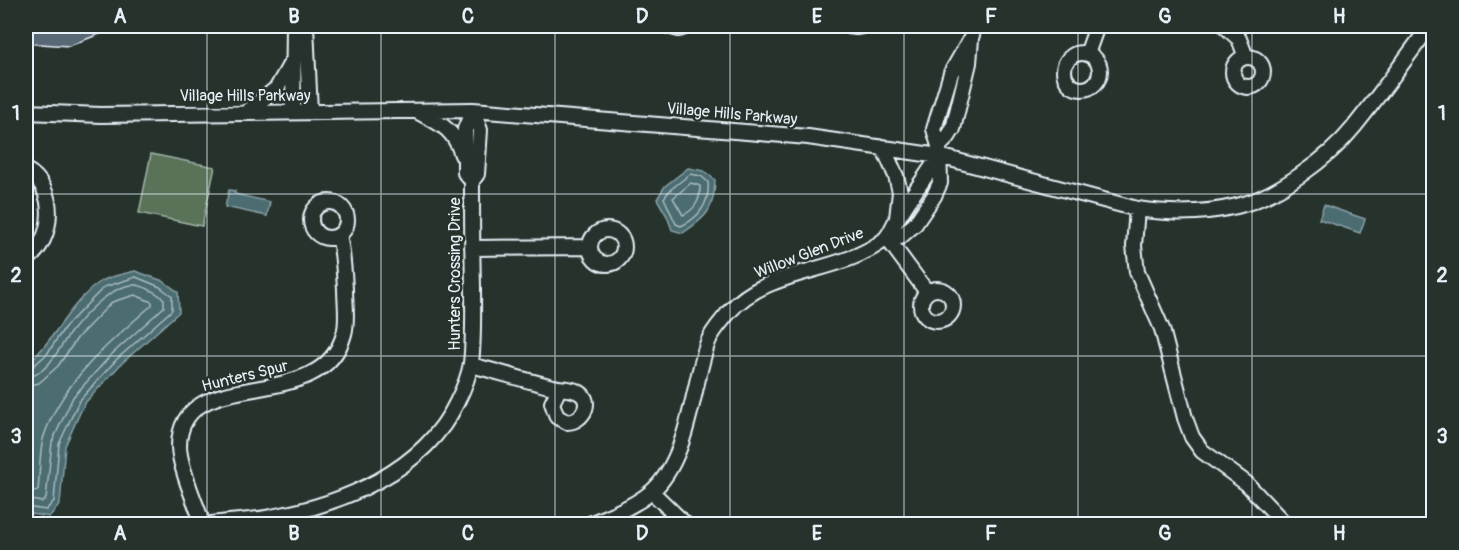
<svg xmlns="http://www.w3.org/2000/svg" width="1459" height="550" font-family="Pangolin,sans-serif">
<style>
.green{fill:#5a7358;stroke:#a1b2a8;stroke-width:1.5}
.water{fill:#4b6c71;stroke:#8aa1a7;stroke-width:1.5}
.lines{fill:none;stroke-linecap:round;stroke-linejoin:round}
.shore{stroke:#a9bcc2;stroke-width:1.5}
.building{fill:#596875;stroke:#e8f1f8;stroke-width:1.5}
.minor-casing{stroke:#e8f1f8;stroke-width:18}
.minor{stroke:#26332d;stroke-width:14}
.grid{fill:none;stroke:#e8f1f8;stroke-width:1.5;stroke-opacity:0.55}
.labels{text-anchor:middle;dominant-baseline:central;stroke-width:5;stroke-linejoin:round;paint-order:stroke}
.street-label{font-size:16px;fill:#e8f1f8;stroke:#26332d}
.neatline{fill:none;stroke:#e8f1f8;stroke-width:2}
.grid-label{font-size:20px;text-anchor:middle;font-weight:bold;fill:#e8f1f8}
</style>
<rect width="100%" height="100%" fill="#26332d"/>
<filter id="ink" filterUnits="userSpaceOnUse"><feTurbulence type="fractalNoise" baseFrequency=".0167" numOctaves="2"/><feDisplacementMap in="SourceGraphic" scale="12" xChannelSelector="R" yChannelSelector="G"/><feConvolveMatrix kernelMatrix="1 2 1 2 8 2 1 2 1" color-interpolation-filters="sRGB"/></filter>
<g filter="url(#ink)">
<!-- green -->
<path class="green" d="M151,154l64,13 -13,59 -63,-13z"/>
<!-- water -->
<path class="water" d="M688,168l16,3 11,9c-1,31 -8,36 -32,53l-11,-3 -5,-14 -10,-17 8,-13z
M229,190l6,1v3l35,8 -3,14 -42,-9z
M1324,205l41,14 -5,14 -41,-14z
M135,271l28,10 15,11 1,20 -58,52 -37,40 -19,42 -5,58 -11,13 -23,-4v-148c28,-23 43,-62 74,-83 9,-6 25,-8 35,-11z"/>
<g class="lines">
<!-- shore -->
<path class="shore" d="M690,174l11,2 7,6c2,21 -9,36 -27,44l-5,-2 -12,-26 6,-8z
M691,183l9,3c1,13 -5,24 -17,29l-10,-17z
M26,370l5,-2 16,-14 18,-27 39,-40 32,-10 24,10 12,9v14l-55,49 -38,42 -20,43 -5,57 -8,9 -20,-3
M26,377c21,-1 33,-29 44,-44 13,-17 42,-49 65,-48 10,1 22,8 29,14v8l-52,47 -39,43 -21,45 -6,57 -4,3 -16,-3
M26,386l13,-3 19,-17 20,-29 34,-35 23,-7 17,7v3c-43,37 -92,79 -109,134 -4,16 -3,35 -5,51l-3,1 -9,-1"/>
</g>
<!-- building -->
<path class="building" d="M30,26h90l-51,20 -43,-3z"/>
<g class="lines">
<!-- minor casing -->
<g class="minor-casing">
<path id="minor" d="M306,26l4,86
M668,26l11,3 9,-3
M848,26l8,1 6,-1
M1225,26l14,13 7,18
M1064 71a18 18 0 1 1 36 0a18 18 0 1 1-36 0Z
M1087,54l10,-28
M1233 72a15 15 0 1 1 30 0a15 15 0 1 1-30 0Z
M26,112l75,3 372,-5 335,27 131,19 198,53c34,5 67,5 100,-3 39,-9 92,-48 116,-78 27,-33 52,-69 77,-102
M247,112l30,-24 14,-25
M293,112l1,-86
M418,112c23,12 36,17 44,43
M939,146l9,-9 5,-8 16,-66 2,-24
M883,147l13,29 4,16 -3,26
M26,170c32,17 29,71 0,90
M472,181l5,-7 3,-44 -7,-20
M311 220a18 18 0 1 1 36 0a18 18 0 1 1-36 0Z
M1137,209l-3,37 3,26 25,57 23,89 7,19 10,14 44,32 39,41
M590 247a17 17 0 1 1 34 0a17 17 0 1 1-34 0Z
M472,248l118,-1
M921 305a16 16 0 1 1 32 0a16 16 0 1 1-32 0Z
M927,292l-40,-54 13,-1 15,-13 19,-28 6,-13 -1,-37 -5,-17 17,-56 20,-35 4,-12
M471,365c27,7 54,15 82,22 7,2 16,1 23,4 19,7 8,31 -9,31l-10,-5 -5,-14 7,-14
M652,492l33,32
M203,524c-7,-19 -24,-58 -24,-78 1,-86 142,-28 165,-112 4,-13 1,-31 1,-45 -1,-19 -2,-36 -6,-54
M212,524c20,-3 40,-3 59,-7 72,-13 153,-46 186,-115 6,-12 12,-26 14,-39 3,-25 2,-52 2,-77 -1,-35 -1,-70 -1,-105l-7,-8v-44l8,-19
M590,524c20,-9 43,-17 60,-31 39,-32 42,-107 58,-151 4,-11 14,-21 21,-30 39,-45 110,-37 155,-72 6,-5 8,-13 12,-19 13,-22 29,-43 43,-65"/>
</g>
<!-- minor -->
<use href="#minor" class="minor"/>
</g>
</g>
<!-- grid -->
<path class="grid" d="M207,26v498M381,26v498M555,26v498M730,26v498M904,26v498M1078,26v498M1252,26v498M26,194h1408M26,356h1408"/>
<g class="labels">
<!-- street labels -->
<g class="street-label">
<text x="245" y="96">Village Hills Parkway</text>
<text transform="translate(732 114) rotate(5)">Village Hills Parkway</text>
<text transform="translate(809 253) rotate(-21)">Willow Glen Drive</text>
<text transform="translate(455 274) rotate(-90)">Hunters Crossing Drive</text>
<text transform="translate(245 376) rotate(-14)">Hunters Spur</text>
</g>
</g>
<!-- margin -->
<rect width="1459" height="550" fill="none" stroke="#26332d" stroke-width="66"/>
<rect x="33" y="33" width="1393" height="484" class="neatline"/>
<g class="grid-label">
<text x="120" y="23">A</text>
<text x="294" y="23">B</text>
<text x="468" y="23">C</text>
<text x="642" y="23">D</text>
<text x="817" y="23">E</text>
<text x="991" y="23">F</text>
<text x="1165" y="23">G</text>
<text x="1339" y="23">H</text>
<text x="16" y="120">1</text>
<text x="1442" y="120">1</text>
<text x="16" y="282">2</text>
<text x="1442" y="282">2</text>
<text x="16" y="443">3</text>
<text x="1442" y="443">3</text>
<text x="120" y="540">A</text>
<text x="294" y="540">B</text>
<text x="468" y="540">C</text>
<text x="642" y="540">D</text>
<text x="817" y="540">E</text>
<text x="991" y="540">F</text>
<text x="1165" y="540">G</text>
<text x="1339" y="540">H</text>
</g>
</svg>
